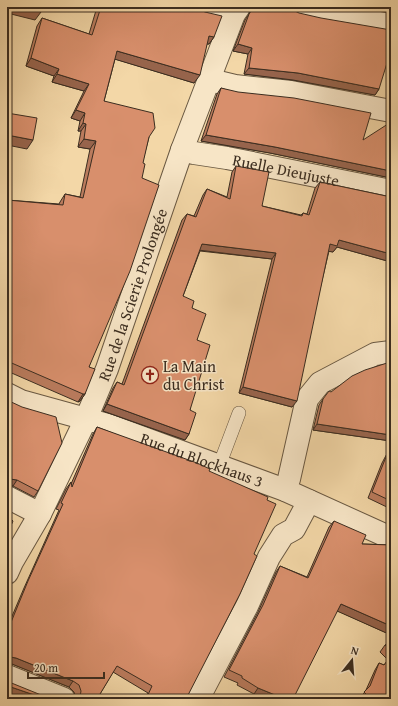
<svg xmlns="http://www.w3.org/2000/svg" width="398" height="706" font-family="'Gentium Book Plus',serif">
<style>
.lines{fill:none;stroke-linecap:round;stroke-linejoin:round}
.service-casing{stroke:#695842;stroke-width:14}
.minor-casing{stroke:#695842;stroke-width:24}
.service{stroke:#f7e5c6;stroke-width:13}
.minor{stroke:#f7e5c6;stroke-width:22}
.wall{fill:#ba7b5d;stroke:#3b2d20}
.shaded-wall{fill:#97644c;stroke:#3b2d20}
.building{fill:#d88f6c;stroke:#3b2d20}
.labels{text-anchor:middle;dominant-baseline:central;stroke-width:3;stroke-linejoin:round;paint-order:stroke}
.street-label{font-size:16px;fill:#3b2d20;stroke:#f7e5c6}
.poi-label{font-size:16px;fill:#3b2d20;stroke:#f7e5c6;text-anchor:start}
</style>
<rect width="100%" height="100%" fill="#f3d7a7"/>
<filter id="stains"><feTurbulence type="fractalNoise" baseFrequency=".005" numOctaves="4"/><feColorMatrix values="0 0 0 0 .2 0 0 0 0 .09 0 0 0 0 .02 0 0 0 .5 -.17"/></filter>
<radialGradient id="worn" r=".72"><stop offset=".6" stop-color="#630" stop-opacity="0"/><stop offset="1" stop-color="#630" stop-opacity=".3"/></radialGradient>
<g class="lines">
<!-- service casing -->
<g class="service-casing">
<path id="service" d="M219,466l20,-53"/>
</g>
<!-- minor casing -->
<g class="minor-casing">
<g id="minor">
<path d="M202,7l32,7"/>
<path d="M297,7l22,5 72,13"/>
<path d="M210,80l25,6 56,6 100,19"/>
<path id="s1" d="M182,150l12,3 33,5 164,33"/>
<path id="s2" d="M7,394l14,7 87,24 177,65 106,48"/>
<path d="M285,490l4,-11 18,-80 13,-16 55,-29 16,-2"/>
<path d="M7,497l33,17"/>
<path id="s3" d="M7,573l5,-11 28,-48 46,-95 21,-50 75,-219 52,-136 5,-7"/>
<path d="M7,676l57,23"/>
<path d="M198,699l49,-93 22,-49 14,-22 11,-6 15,-28"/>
</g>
</g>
<!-- service -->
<use href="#service" class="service"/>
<!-- minor -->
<use href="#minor" class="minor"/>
</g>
<!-- wall -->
<path class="wall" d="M97,7h101l16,30 -5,7h-2l-13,39 -79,-24 -11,42 45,36 -60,230 -4,27 -5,7 -2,1 -71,-31v-171l52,4 1,-2 5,-8 15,3 10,-48 -12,-2 3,-16h-3l2,-10 -9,-3 13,-27 -32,-9 2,-6 -28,-10 11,-40 5,-8 47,16z
M251,7h40l2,3 86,79 -4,6 -82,-15 -49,-6 4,-20 -15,-3 12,-31 4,-6z
M221,88l142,52 28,38 -121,-25 -69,-12 16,-47z
M236,166l26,40 39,9 2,-2 4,1 8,-26 5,-6 71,15v65l-54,-15 -4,5 -4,-1 -37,156 -53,-14 33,-134 -72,-8 -17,45 9,12 5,32 -7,70 -1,24 -4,6 -82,-29 10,-23 4,-6 5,2 60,-164 5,-6 7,2 9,-21 4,-6 20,8 5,-25z
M391,359v82l-78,-11 6,-25 4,-6 63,-35 2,-4z
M7,400l31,91 -4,6 -21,-11 -6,-1z
M97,427l112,44 -23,228h-41l3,-6 -35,-21 -16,27h-21v-1l-2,-6 -5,-5 -57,-23h-5v-36l17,-40 35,-78 -3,-1 10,-20 5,-7v2l22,-50z
M391,446v63l-23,-11 14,-35z
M334,521l28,23 29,1v90l-53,-24 -84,83 -17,-9 1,-2 -14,-6 34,-65 18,-40 4,-6 27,11 22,-50z
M391,640v59h-31l6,-9 9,-20 4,-7 5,2 4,-5 -8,-8 5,-7z"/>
<!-- shaded-wall -->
<path class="shaded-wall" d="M7,7h16l18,5 -6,8 -28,-7z
M363,7h28v5z
M209,36l5,1 -5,7 -5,-1z
M238,44l14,4 -4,6 -15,-3z
M117,51l83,24 -6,8 -83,-25z
M31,58l28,11 -5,7 -28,-10z
M249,68l49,5 81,16 -4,6 -82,-15 -49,-6z
M57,74l32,10 -5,7 -32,-9z
M76,110l9,3 -5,8 -9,-3z
M83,123l3,1 -5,7h-3z
M7,135l26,5 -6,9 -20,-4z
M206,135l69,12 116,24v7l-121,-25 -69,-12z
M84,139l12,2 -6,8 -12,-2z
M339,240l52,14v8l-54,-15 -4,5 -7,-1 4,-7z
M202,244l74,9 -4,6 -74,-9z
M243,387l54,14 -5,6 -53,-14z
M83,394h2l-5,7 -2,1z
M107,404l82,30 -4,6 -82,-29z
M317,424l74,11v6l-78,-11z
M10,479l7,1 -4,6 -6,-1z
M341,604l50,22v9l-54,-24z
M10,657l6,1 57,23 -4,6 -57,-23h-5v-6z
M8,686l38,13h-23l-16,-6v-6z
M258,688l27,11h-20l-11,-5z"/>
<!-- building -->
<path class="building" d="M23,7h20l-2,5z
M101,7h97l1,2 6,3 17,4 -8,21 -5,-1 -9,39 -83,-24 -13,50 49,12 2,15 -6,9 -6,26 2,1 -3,14 17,7 -29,86 -41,96 6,2 -10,25h-2l-76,-33v-161l56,5 2,-11 18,4 13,-57 -12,-2 2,-15 -3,-1 2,-10 -9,-3 13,-26 -32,-10 2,-5 -28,-11 11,-40 50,17z
M254,7h37l2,3 6,3 22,5 70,12v20l-12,39 -81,-16 -49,-5 3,-20 -14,-4 11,-30z
M221,88l17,4 56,6 77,15 -8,27 28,-18v49l-116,-24 -69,-12z
M7,113l30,5 -4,22 -26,-5z
M236,166l33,6 -7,34 40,10 1,-3 6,2 11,-33 71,15v57l-52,-14 -2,6 -7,-2 -33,157 -54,-14 33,-134 -74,-9 -19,52 11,5 -2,7 14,6 -9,26 13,5 -20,65 6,3 -7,21 -82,-30 10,-22 7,3 63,-171 9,3 11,-28 23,10z
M391,359v76l-74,-11 6,-25 6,-8 2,1 21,-16 13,-6 22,-7 1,-3z
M7,400l15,7 34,10 6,26 -24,48 -21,-11 -7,-1 -3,-2z
M97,427l100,36 13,6 -1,2 59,26 -1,3 9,4 -22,50 3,2 -17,38 -54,105h-40l6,-13 -35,-20 -20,33h-18l1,-2 1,-6 -2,-6 -6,-4 -57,-23 -6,-1 -3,1v-26l21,-51 35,-77 -2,-1 10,-21 1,5z
M391,448v53l-19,-9 14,-35z
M7,515l6,6 -6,14z
M334,521l32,14 -4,9 29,1v81l-50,-22 -48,95h-8l-27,-11 -16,-10v-2l-13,-6 34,-65 17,-39 28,12z
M391,640v11l-6,-6z
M391,656v43h-27l2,-5 -2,-2 6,-6 9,-23 5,2z
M9,682l42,17h-5l-38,-13z
M296,697l6,2h-6z
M22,698l16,1h-17z"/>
<!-- icons -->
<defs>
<g id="church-ring" transform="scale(0.9)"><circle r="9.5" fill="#f7e5c6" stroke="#8f2418" stroke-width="1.5"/><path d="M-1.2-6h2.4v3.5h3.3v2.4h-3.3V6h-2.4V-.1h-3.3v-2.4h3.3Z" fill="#8f2418"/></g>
</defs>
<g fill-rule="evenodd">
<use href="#church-ring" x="150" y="375"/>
</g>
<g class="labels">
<!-- street labels -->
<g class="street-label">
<text stroke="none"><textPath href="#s1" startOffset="106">Ruelle Dieujuste</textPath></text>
<text stroke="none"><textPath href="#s3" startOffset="306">Rue de la Scierie Prolongée</textPath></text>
<text stroke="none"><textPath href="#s2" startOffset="206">Rue du Blockhaus 3</textPath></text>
</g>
<!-- poi labels -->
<g class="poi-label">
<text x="163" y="366">La Main<tspan x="163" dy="18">du Christ</tspan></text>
</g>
</g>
<!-- margin -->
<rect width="398" height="706" fill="none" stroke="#f3d7a7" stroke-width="24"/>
<rect x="8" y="8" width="382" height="690" fill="none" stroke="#3b2d20" stroke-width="2"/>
<rect x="12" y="12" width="374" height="682" fill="none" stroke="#3b2d20"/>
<!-- north arrow -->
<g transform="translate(352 660) rotate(17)" stroke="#f7e5c6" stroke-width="3" paint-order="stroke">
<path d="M0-3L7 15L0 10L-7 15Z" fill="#3b2d20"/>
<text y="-6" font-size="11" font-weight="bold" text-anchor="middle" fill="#3b2d20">N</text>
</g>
<!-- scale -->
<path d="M28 672v6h76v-6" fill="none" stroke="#3b2d20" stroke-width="2"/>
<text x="34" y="672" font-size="12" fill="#3b2d20" stroke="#f7e5c6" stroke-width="3" paint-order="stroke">20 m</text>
<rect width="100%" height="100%" filter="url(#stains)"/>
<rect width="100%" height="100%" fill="url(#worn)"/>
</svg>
